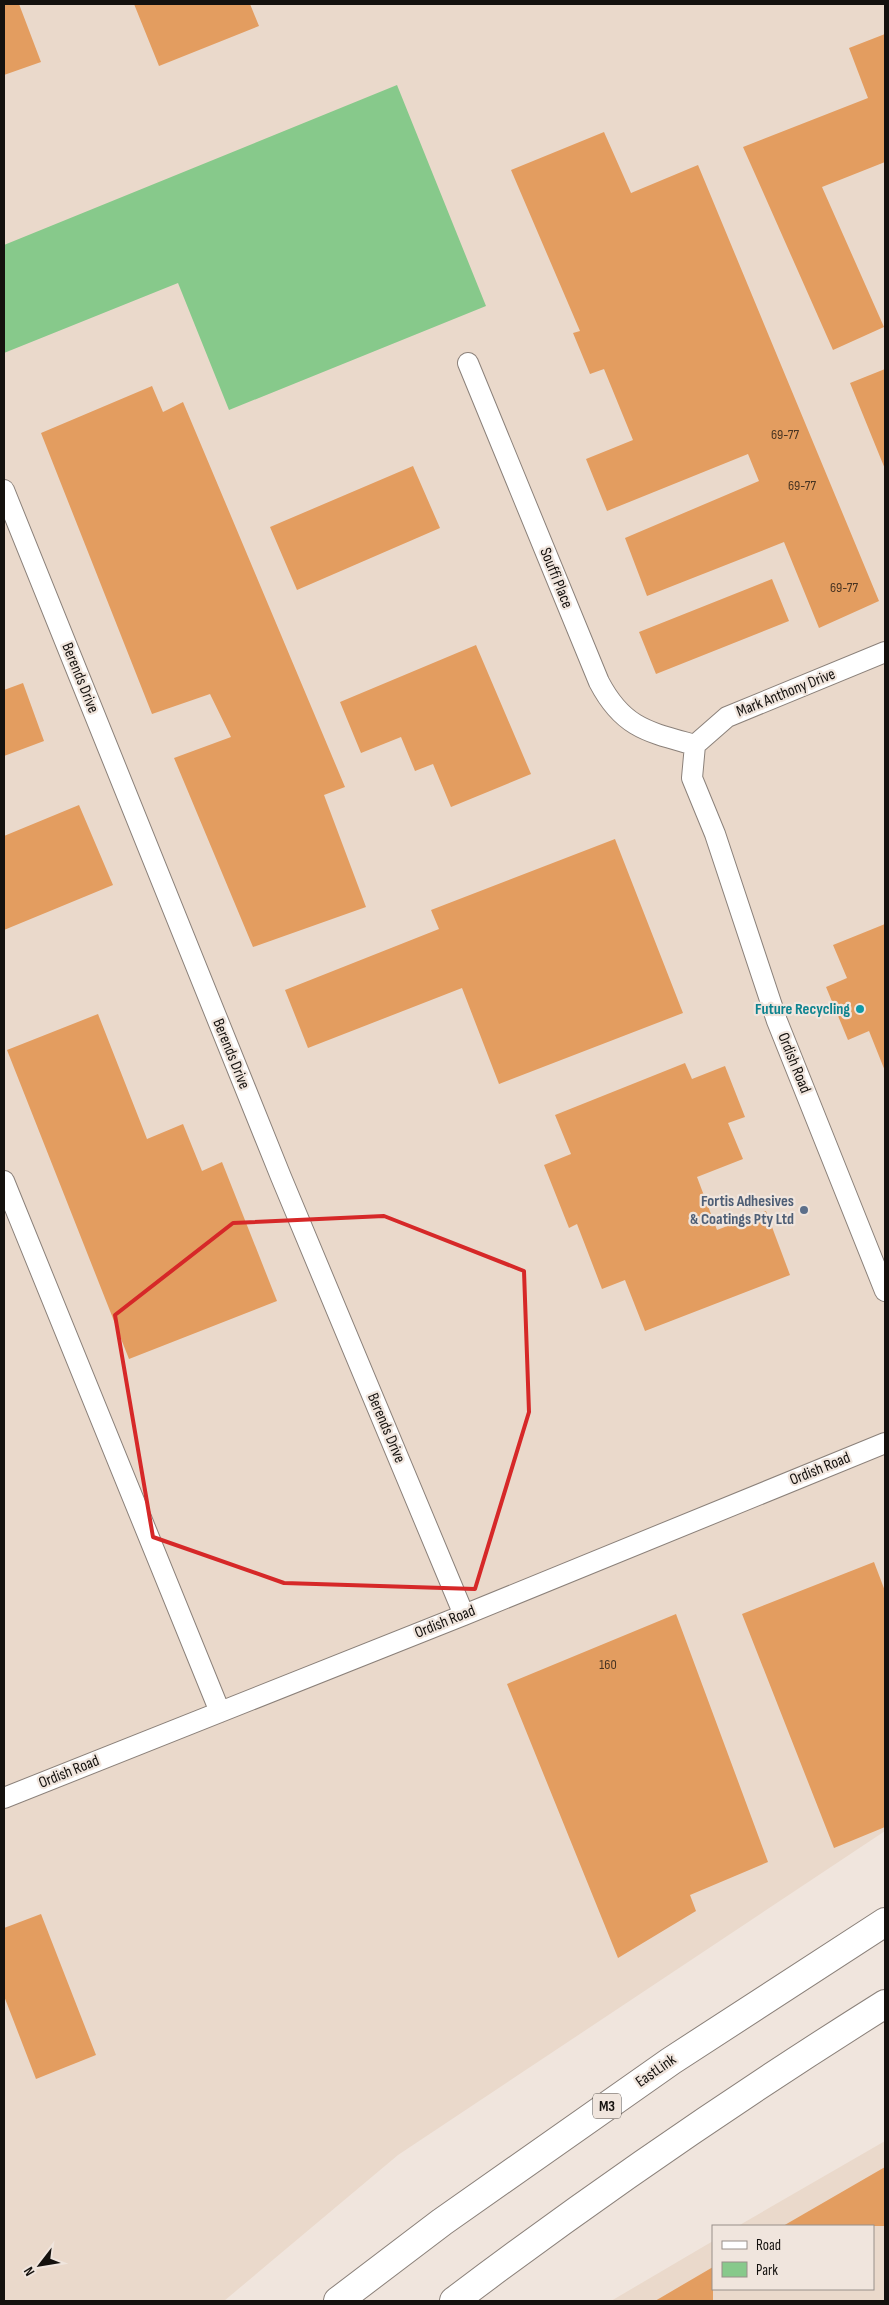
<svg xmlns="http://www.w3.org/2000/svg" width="889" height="2305" font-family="'Sofia Sans Condensed',sans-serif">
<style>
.built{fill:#ead9cb}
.green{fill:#87c98b}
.building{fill:#e39d60}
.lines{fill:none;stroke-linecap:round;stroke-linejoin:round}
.minor-casing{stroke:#8b817a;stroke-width:22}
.highway-casing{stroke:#8b817a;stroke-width:30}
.minor{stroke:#fff;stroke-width:20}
.highway{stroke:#fff;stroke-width:28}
.marked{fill:none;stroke:#d62828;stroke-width:4;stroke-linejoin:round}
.culture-dot{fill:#0f9aa8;stroke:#f0e5dd;stroke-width:2}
.service-dot{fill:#5c6f8a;stroke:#f0e5dd;stroke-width:2}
.labels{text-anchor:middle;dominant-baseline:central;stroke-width:4.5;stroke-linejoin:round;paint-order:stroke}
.number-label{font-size:14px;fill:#483422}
.shield{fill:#f0e5dd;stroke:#56514c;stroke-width:1}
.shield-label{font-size:15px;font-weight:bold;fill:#14110e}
.street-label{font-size:16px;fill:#14110e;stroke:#f0e5dd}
.culture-label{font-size:16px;font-weight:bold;fill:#0d838f;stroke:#f0e5dd;text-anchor:end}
.service-label{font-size:16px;font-weight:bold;fill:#4e5e75;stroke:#f0e5dd;text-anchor:end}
</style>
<rect width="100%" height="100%" fill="#f0e5dd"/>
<!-- built -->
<path class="built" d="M4,4h881v1827l-487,324 -174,146h-220z
M885,2141v160h-274l102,-60v48h160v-63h-135z"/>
<!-- green -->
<path class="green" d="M397,85l89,221 -257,104 -51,-127 -174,70v-108z"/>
<!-- building -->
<path class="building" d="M4,4h15l22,58 -37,13z
M134,4h116l9,22 -100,40z
M885,34v128l-63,25 62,140 -51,23 -90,-203 125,-49 -19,-50z
M604,132l27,61 67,-28 181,436 -60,27 -35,-86 -137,54 -22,-58 134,-57 -11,-27 -141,57 -21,-52 47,-19 -29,-71 -14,5 -17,-41 7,-2 -69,-161z
M885,369v100l-35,-86z
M152,386l11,26 20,-10 162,385 -21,8 42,112 -113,40 -79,-189 57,-21 -21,-43 -58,20 -111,-281z
M413,466l27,62 -143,62 -27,-63z
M772,579l17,42 -133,53 -17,-42z
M476,645l55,129 -80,33 -18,-43 -18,7 -14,-34 -40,16 -21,-51z
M23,683l21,58 -40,15v-66z
M79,805l34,80 -109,45v-94z
M615,839l68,174 -184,71 -37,-96 -154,60 -23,-58 154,-61 -8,-19z
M885,924v147l-16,-40 -21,9 -22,-53 21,-9 -14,-33z
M98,1014l49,125 36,-15 19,47 20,-9 55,139 -148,58 -122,-309z
M685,1063l7,16 33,-13 20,51 -17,6 15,36 -46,18 20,53 49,-19 24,64 -145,56 -20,-51 -23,9 -25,-65 -8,4 -25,-63 27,-11 -16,-39z
M874,1562l11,29v236l-51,21 -92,-234z
M676,1614l92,248 -78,33 6,16 -78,47 -111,-274z
M41,1914l55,141 -60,24 -32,-83v-68z
M885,2167v59h-102z
M713,2267v34h-58z"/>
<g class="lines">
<!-- minor casing -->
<g class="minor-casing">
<path id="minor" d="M468,363l131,319c24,46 49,50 96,63
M4,490l277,687 183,438
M695,745l-3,33 23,56 62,187 108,270
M695,745l32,-28 158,-65
M4,1181l216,531
M4,1798l460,-183 421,-172"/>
</g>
<!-- highway casing -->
<g class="highway-casing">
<path id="highway" d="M338,2301l104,-79 229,-161 214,-139
M454,2301c139,-105 283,-204 431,-297"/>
</g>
<!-- minor -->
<use href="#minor" class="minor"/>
<!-- highway -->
<use href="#highway" class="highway"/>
</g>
<!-- marked area -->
<path class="marked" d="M384,1216l140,55 5,141 -54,177 -191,-6 -131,-46 -38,-222 118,-92z"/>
<!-- markers -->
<circle class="culture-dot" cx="860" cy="1009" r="5"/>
<circle class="service-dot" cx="804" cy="1210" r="5"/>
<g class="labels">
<!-- number labels -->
<g class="number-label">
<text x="785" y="434">69-77</text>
<text x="802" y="485">69-77</text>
<text x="844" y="587">69-77</text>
<text x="608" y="1664">160</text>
</g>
<!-- shield labels -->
<rect class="shield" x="593" y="2093.5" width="28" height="25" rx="4"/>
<g class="shield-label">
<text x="607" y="2106">M3</text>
</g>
<!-- street labels -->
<g class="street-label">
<text transform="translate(556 578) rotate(68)">Souffi Place</text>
<text transform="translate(80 678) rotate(68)">Berends Drive</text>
<text transform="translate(786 693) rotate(-22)">Mark Anthony Drive</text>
<text transform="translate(231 1054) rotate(68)">Berends Drive</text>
<text transform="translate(794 1063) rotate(68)">Ordish Road</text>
<text transform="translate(386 1428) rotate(67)">Berends Drive</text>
<text transform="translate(820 1469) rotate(-22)">Ordish Road</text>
<text transform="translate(445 1622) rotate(-22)">Ordish Road</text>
<text transform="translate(69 1772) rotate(-22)">Ordish Road</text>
<text transform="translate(656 2071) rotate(-35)">EastLink</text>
</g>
<!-- culture labels -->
<g class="culture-label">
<text x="850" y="1009">Future Recycling</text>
</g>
<!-- service labels -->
<g class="service-label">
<text x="794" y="1201">Fortis Adhesives<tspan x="794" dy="18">&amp; Coatings Pty Ltd</tspan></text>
</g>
</g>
<!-- border -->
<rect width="889" height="2305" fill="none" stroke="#14110e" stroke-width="10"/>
<!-- legend -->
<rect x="712" y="2225" width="162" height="65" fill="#f0e5dd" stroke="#98908a"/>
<rect x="722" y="2241" width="25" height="8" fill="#ffffff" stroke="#98908a"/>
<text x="756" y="2250" font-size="15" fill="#14110e">Road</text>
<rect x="722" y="2262" width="25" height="15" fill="#87c98b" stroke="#98908a"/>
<text x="756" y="2275" font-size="15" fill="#14110e">Park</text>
<!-- north arrow -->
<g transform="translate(40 2265) rotate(239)" stroke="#f0e5dd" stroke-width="4" paint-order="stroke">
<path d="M0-4L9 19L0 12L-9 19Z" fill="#14110e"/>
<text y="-8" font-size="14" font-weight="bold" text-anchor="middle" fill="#14110e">N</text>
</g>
</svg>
